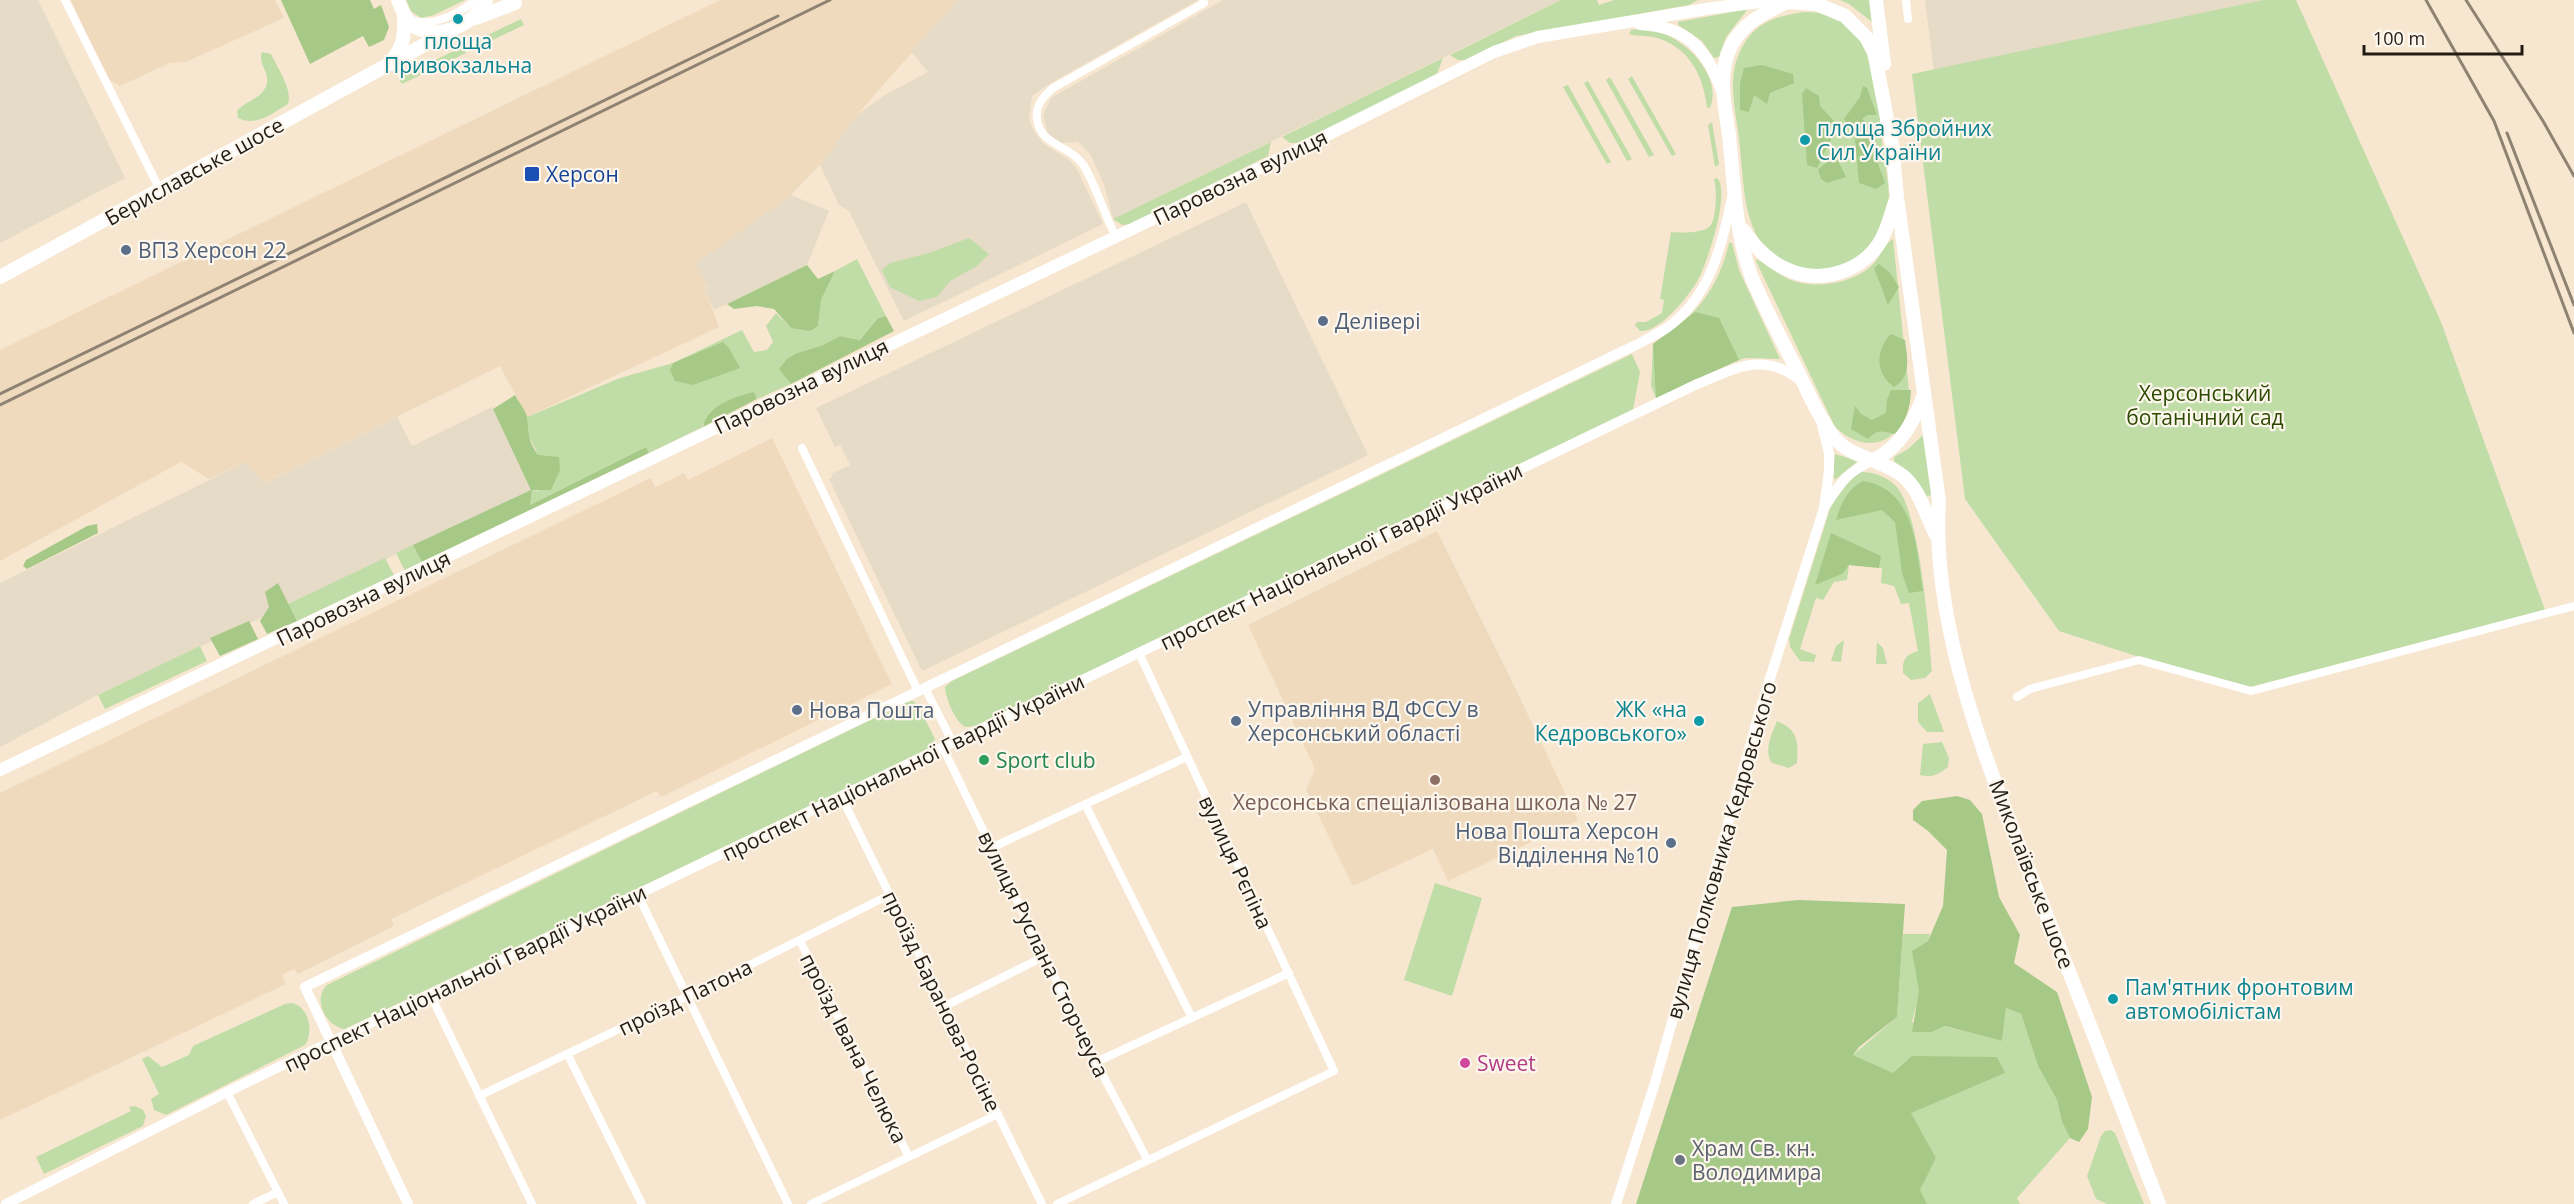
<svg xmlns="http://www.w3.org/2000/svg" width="2574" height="1204" font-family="'Open Sans',sans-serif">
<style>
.built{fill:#efdabd}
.industrial{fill:#e5dbc6}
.green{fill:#c0dda7}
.forest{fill:#a6c987}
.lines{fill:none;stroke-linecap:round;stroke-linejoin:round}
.minor{stroke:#fff;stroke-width:8}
.tertiary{stroke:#fff;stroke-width:10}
.secondary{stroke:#fff;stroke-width:12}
.primary{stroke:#fff;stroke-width:14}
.rail{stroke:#8e8272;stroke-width:3}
.culture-dot{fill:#0f9aa8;stroke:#fcf6ed;stroke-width:2}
.transit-dot{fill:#1a4fb4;stroke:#fcf6ed;stroke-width:2}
.service-dot{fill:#5c6f8a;stroke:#fcf6ed;stroke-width:2}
.leisure-dot{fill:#2e9e5b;stroke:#fcf6ed;stroke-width:2}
.education-dot{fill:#8d6e63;stroke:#fcf6ed;stroke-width:2}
.hotel-dot{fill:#d1479c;stroke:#fcf6ed;stroke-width:2}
.worship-dot{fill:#6b7280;stroke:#fcf6ed;stroke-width:2}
.labels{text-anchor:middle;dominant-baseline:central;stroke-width:4.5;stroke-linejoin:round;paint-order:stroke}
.culture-label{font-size:21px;fill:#0d838f;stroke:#fcf6ed;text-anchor:start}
.street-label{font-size:21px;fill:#221c14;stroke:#fcf6ed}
.transit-label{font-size:21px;fill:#164399;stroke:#fcf6ed;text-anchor:start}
.service-label{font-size:21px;fill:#4e5e75;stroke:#fcf6ed;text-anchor:start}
.park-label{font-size:21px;fill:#2d4b00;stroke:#fcf6ed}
.leisure-label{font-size:21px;fill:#27864d;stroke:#fcf6ed;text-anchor:start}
.education-label{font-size:21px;fill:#785e54;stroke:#fcf6ed}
.hotel-label{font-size:21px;fill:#b23c85;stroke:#fcf6ed;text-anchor:start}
.worship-label{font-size:21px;fill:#5b616d;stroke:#fcf6ed;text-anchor:start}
</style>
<rect width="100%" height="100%" fill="#f8e7d0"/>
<!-- built -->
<path class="built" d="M71,0h204l9,18 -98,44 -16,1 -50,23 -13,-7z
M720,0h238l-101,115 -37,50 -29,30 -43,32 -43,62 14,38 -192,90 -27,-51 -237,117 -17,-21 -37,17 -28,-17 -181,99v-211z
M772,438l120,246 -231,113 -4,-6 -266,128 3,7 -96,48 -4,-5 -12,6 4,9 -286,136v-327l651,-315 4,9 29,-14 4,7z
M1437,531l73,146 68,143 -130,61 -15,-32 -80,37 -47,-96 9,-21 -67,-144z"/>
<!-- industrial -->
<path class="industrial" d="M0,0h38l87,178 -125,65z
M958,0h240l-147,83 -19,13 -3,24 5,11 10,13 25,16 8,9 26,55 -199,97 -55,-110 -10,-6 -19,-40 37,-50 26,-19 45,-24 -17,-21z
M1223,0h338l-448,219 -9,-35 -14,-30 -12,-12 -17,1 -13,-9 -5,-19 8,-17z
M1925,0h338l-329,71z
M791,195l38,16 -22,54 -93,45 -9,-21 3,-2 -13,-23z
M1246,202l122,253 -446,216 -93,-192 3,-2 -1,-3 19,-9 -10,-20 -5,2 -19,-39z
M492,407l40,83 -434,205 -98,52v-164l246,-121 18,21 133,-66 15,29z"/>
<!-- green -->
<path class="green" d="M406,0h59l-31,15 -13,3 -10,-7z
M1561,0h36l2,5 15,-5h84l-9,5 -173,31 -49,24h-9l-8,-5z
M1840,0h30l2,22 -23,-18z
M2263,0h33l145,322 104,288 -294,77 -112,-30 -80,-26 -94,-132 -53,-425z
M1748,9l-22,28 -7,20 -5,1 -12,-17 -24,-16v-3z
M1803,12c75,-2 74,83 80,136 2,20 10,48 3,68 -3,9 -11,29 -19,36 -6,6 -22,16 -31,18 -14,4 -32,0 -45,-5 -51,-18 -46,-81 -52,-126 -3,-27 -12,-59 0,-85 13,-31 34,-37 64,-42z
M521,19l3,6 -46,22 -3,-6z
M1637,29c8,1 16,0 23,3 27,9 63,45 50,76l-3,-1c-4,-31 -17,-59 -50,-69 -9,-3 -19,-1 -28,-4l2,-4z
M462,47l4,6 -64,31 -4,-6z
M262,52l9,2c6,13 22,36 17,50 -16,9 -31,23 -50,14l-1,-7c7,-9 20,-11 27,-21 10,-15 -7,-24 -2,-38z
M1443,58l-6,16 -137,69h-10l-8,-6z
M1632,76l44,78 -4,2 -44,-77z
M1610,77l44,78 -5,2 -43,-77z
M1588,81l44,78 -5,2 -43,-78z
M1568,85l43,77 -4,2 -44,-77z
M1712,122l7,42 -4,3 -7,-42z
M1271,142l-3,14 -136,68 -10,1 -9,-6z
M1717,178c14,13 -9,81 -17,98 -8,17 -40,57 -60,55l-5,-6 2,-3h9l16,-9 2,-13 -4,-1 11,-67c10,1 31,1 38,-5 8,-7 8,-38 5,-48z
M969,238l20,16 -12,12 -27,15 -13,16 -18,4 -29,-14 -8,-17 8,-7 39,-10z
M1893,239l17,162c-9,42 -42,56 -75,26l-80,-168c12,4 23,16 36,21 23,9 60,4 79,-13 9,-7 14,-23 23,-28z
M1729,243h3l7,27 41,89 -35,-1 -21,7 -68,33 -5,-12 2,-42c42,-28 64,-51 76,-101z
M857,259l29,57 -8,2 -18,22 -20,-4 -17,9 -26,8 -17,16 11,15 -34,15 -3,-7 -52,33 1,2 -54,26 -3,-6 -116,58 2,-15 6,1c0,-11 2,-23 0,-34 -2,-14 -15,-19 -11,-40l93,-39 53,-15 69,-33 12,22 13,-2 6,-8 -7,-16 10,-13 15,15 27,-2 3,-26 14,-29z
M1632,354l8,18 -7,38 -657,316c-1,0 -9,1 -10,1 -10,-3 -21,-30 -21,-40l7,-6z
M1923,435l9,60 -5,1 -10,-15 -23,-20v-4l14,-8z
M1835,454l23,7 -22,18 -3,-1z
M1861,472c13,0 24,4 34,13 25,23 34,149 37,186l-7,7 -14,2 -8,-7c-1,-13 2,-18 15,-22l-9,-48 -8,1 -7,-18 -13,-3 1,-15 -33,-3 -2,15 -13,2 -11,18 -7,-2 -16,51 16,6 -2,7 -14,-1 -10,-14 -1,-8 45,-143 9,-12z
M413,545l9,17 -17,9 -9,-18z
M385,558l9,17 -97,46 -9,-17z
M1844,640l-3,22 -10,-1 5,-15z
M1877,642l6,6 4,16h-11z
M200,646l7,15 -102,48 -7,-14z
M1930,694l14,38h-17l-9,-10v-19z
M913,701l5,4 17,34 -5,9 -585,281c-19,-2 -33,-30 -18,-44l580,-283z
M1777,721c22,9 21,21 20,42l-8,5 -17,-5c-9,-13 0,-29 5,-42z
M1942,742l7,16 -1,9c-10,8 -16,11 -28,8l3,-31z
M1435,883l47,15 -30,98 -48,-16z
M1903,934h27l-2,7 -15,10 7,40 -8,31 20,10 12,-6 58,15 4,-33 15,6 17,52 19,34 5,22 8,16 -53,60 3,6h-93l-8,-14 17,-32 -26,-45 94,-40 -7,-16 -104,17 -40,-19 44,-38z
M292,1003c17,4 22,29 13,42l-139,70 -12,-5 -3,-11 8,-5 -17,-35 6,-3 14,11 27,-12 4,-9 92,-42z
M135,1106l8,4 3,6 -3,10 -99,48 -8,-17 95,-46 -2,-4z
M2111,1130l4,3 29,71h-37l-11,-5 -9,-23 14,-40 4,-5z"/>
<!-- forest -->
<path class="forest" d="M281,0h89l4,9 7,-4 8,22 -5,13 -15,7 -6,-11 -53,28z
M1762,65l31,9 1,9 -24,10 -3,11 -13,-9 -5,17 -9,-2v-27l4,-15z
M1863,86l4,2 10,27h-10l-5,4c23,16 9,20 15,41 2,8 6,16 8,23l-9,6 -17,-6 -4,-44 -11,-20 16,-22z
M1806,88l13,8 1,10 14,15 -1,14 -16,33 -10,-3 -5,-71z
M1835,154l11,23 -19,6 -6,-4 -3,-9z
M1879,264l11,9 9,14 -11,18 -14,-37z
M807,265l11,14 17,-8 -14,29 -3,26 -8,5 -19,-3 -17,-19 -17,-3 -23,3 -7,-5z
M1695,312l24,6 20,42 -83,38 -3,-54z
M886,316l8,15 -103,53 -12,-15 8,-10 10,-6 26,-8 17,-9 20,4 18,-22z
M1891,334l14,6c2,17 7,37 -11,47 -19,-14 -19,-36 -3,-53z
M723,342l6,6 11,20 -47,17 -18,-4 -5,-11 3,-7z
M1891,390h20c-1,17 -4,31 -16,44 -13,-2 -16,-6 -27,5l-17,-10 4,-23 6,8 11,6 14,-7 1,-13z
M754,392l3,7 -54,28c5,-22 31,-30 51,-35z
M515,395c3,6 11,16 12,22 2,19 0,21 11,38l21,2 1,13 -9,20h-19l-2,15 116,-58 3,6 -227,109 -9,-17 118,-55 -38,-81z
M1863,481c53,8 53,68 60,110l-14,2 -7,-20 -7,-51 -13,-12 -46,10c5,-17 11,-30 27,-39z
M97,524l1,9 -71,36 -4,-3 3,-6 61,-34z
M1831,533l50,23 -2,12 -30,-3 -7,9 -27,11z
M278,583l19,38 -30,13 -7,-13 9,-14 -4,-15z
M249,621l9,18 -38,17 -10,-18z
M1957,796l13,4 12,14 17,83 21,38 -6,28 43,29 35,105 -4,32 -9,13 -9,-4 -8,-16 -5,-22 -19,-34 -17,-52 -15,-6 -4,33 -57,-15 -13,6h-20l7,-41 -7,-40 16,-10 15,-35 4,-56 -19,-19 -15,-11v-10l9,-9z
M1798,900l107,4 -8,113 -38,30 -6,8 40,18 19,-17 85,1 8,16 -94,40 25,45 -16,32 7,14h-291l96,-297z"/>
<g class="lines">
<!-- minor -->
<path class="minor" d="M65,0l95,190
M1906,0l2,19
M412,20c19,8 49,-7 63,-20
M1116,237c-12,-23 -19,-49 -32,-71 -13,-21 -44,-20 -47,-47 -2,-14 7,-23 16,-31l151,-85 -1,-3
M802,448l116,243
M925,688l28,55
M2017,697l13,-8 109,-29 112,31 323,-85
M943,748l153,314 51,97
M842,798l200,406
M1085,804l107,214
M991,848l196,-91
M638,895l150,309
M800,941l108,214
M430,994l102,210
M945,1006l100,-50
M568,1055l74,149
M1096,1062l193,-89
M227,1092l57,112
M479,1096l207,-99 203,-102
M253,1204l25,-12
M811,1204l187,-90
M1057,1204l277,-133 -195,-418"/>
<!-- tertiary -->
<path class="tertiary" d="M1826,505c15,-23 22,-34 48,-45
M6,1204l221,-112 1468,-707c40,-16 68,-35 106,-4
M408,1204l-103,-217 1335,-644c9,-5 19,-10 28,-16 42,-30 54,-82 64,-129
M1616,1204l38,-118 106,-376 64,-202 5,-37v-18l-7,-28"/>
<!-- secondary -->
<path class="secondary" d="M1640,24c47,3 66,24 82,67
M0,770l1285,-614 209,-104 44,-15 174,-29 57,-7 19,1"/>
<!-- primary -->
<path class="primary" d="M398,0c3,8 7,19 14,25 24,18 64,-1 74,-25
M1791,0c-24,12 -47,21 -60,46 -14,27 -6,61 -2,89 5,47 6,99 23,143 13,31 29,61 44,90 12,23 21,47 37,68 16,22 49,23 70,40 17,14 23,40 33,59
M1876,0l8,64
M1788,2l29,2 28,12 21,21 8,15 18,92 5,53 42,304c-9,137 59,289 108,415 38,95 75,192 112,288
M476,18l39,-15
M390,62c14,-15 15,-27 14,-47
M1743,230c23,34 57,55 98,42 15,-5 28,-14 37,-27 9,-13 12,-28 17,-43
M0,277l455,-249
M1874,460c26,-13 39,-37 49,-63"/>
<!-- rail -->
<path class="rail" d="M2426,0l68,121 80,212
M2466,0l77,121 31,55
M2507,133l67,172
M0,394l778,-378
M0,405l830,-405"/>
</g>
<!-- markers -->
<g class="culture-dot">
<circle cx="458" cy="19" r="6"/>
<circle cx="1805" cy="140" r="6"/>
<circle cx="1699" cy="721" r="6"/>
<circle cx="2113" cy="999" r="6"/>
</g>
<rect class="transit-dot" x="524" y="166" width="16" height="16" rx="3"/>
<g class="service-dot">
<circle cx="126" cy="250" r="6"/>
<circle cx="1323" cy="321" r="6"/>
<circle cx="797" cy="710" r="6"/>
<circle cx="1236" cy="721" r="6"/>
<circle cx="1671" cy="843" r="6"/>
</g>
<circle class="leisure-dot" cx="984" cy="760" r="6"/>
<circle class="education-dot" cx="1435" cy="780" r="6"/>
<circle class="hotel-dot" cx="1465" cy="1063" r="6"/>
<circle class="worship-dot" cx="1680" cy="1160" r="6"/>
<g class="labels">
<!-- culture labels -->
<g class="culture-label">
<text x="458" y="41" text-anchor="middle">площа<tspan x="458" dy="24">Привокзальна</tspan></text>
<text x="1817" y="128">площа Збройних<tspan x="1817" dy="24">Сил України</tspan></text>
<text x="1687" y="709" text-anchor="end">ЖК «на<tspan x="1687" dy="24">Кедровського»</tspan></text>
<text x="2125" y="987">Пам'ятник фронтовим<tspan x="2125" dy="24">автомобілістам</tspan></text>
</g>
<!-- street labels -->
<g class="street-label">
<text transform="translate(194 171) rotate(-29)">Бериславське шосе</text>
<text transform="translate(1240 177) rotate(-26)">Паровозна вулиця</text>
<text transform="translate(801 386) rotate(-26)">Паровозна вулиця</text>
<text transform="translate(1341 556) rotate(-26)">проспект Національної Гвардії України</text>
<text transform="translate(363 598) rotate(-26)">Паровозна вулиця</text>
<text transform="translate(903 767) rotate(-26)">проспект Національної Гвардії України</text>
<text transform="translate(1721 850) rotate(-74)">вулиця Полковника Кедровського</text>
<text transform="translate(1236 862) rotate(65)">вулиця Рєпіна</text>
<text transform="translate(2032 874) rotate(69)">Миколаївське шосе</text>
<text transform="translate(1044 954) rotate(64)">вулиця Руслана Сторчеуса</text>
<text transform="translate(465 978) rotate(-26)">проспект Національної Гвардії України</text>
<text transform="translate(685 997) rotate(-26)">проїзд Патона</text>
<text transform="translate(942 1001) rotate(64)">проїзд Баранова-Росіне</text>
<text transform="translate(854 1048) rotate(63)">проїзд Івана Челюка</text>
</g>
<!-- transit labels -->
<g class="transit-label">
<text x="546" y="174">Херсон</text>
</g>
<!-- service labels -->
<g class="service-label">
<text x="138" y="250">ВПЗ Херсон 22</text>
<text x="1335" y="321">Делівері</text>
<text x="1248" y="709">Управління ВД ФССУ в<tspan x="1248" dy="24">Херсонський області</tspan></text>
<text x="809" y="710">Нова Пошта</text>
<text x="1659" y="831" text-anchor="end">Нова Пошта Херсон<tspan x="1659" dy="24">Відділення №10</tspan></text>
</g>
<!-- park labels -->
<g class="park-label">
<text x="2205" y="393">Херсонський<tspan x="2205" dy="24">ботанічний сад</tspan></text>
</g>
<!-- leisure labels -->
<g class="leisure-label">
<text x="996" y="760">Sport club</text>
</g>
<!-- education labels -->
<g class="education-label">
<text x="1435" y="802">Херсонська спеціалізована школа № 27</text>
</g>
<!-- hotel labels -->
<g class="hotel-label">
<text x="1477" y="1063">Sweet</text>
</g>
<!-- worship labels -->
<g class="worship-label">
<text x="1692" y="1148">Храм Св. кн.<tspan x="1692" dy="24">Володимира</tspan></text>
</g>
</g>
<!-- scale -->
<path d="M2364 45v9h158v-9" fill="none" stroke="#221c14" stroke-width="3"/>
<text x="2373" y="45" font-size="18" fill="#221c14" stroke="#fcf6ed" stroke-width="4.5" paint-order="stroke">100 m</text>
</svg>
